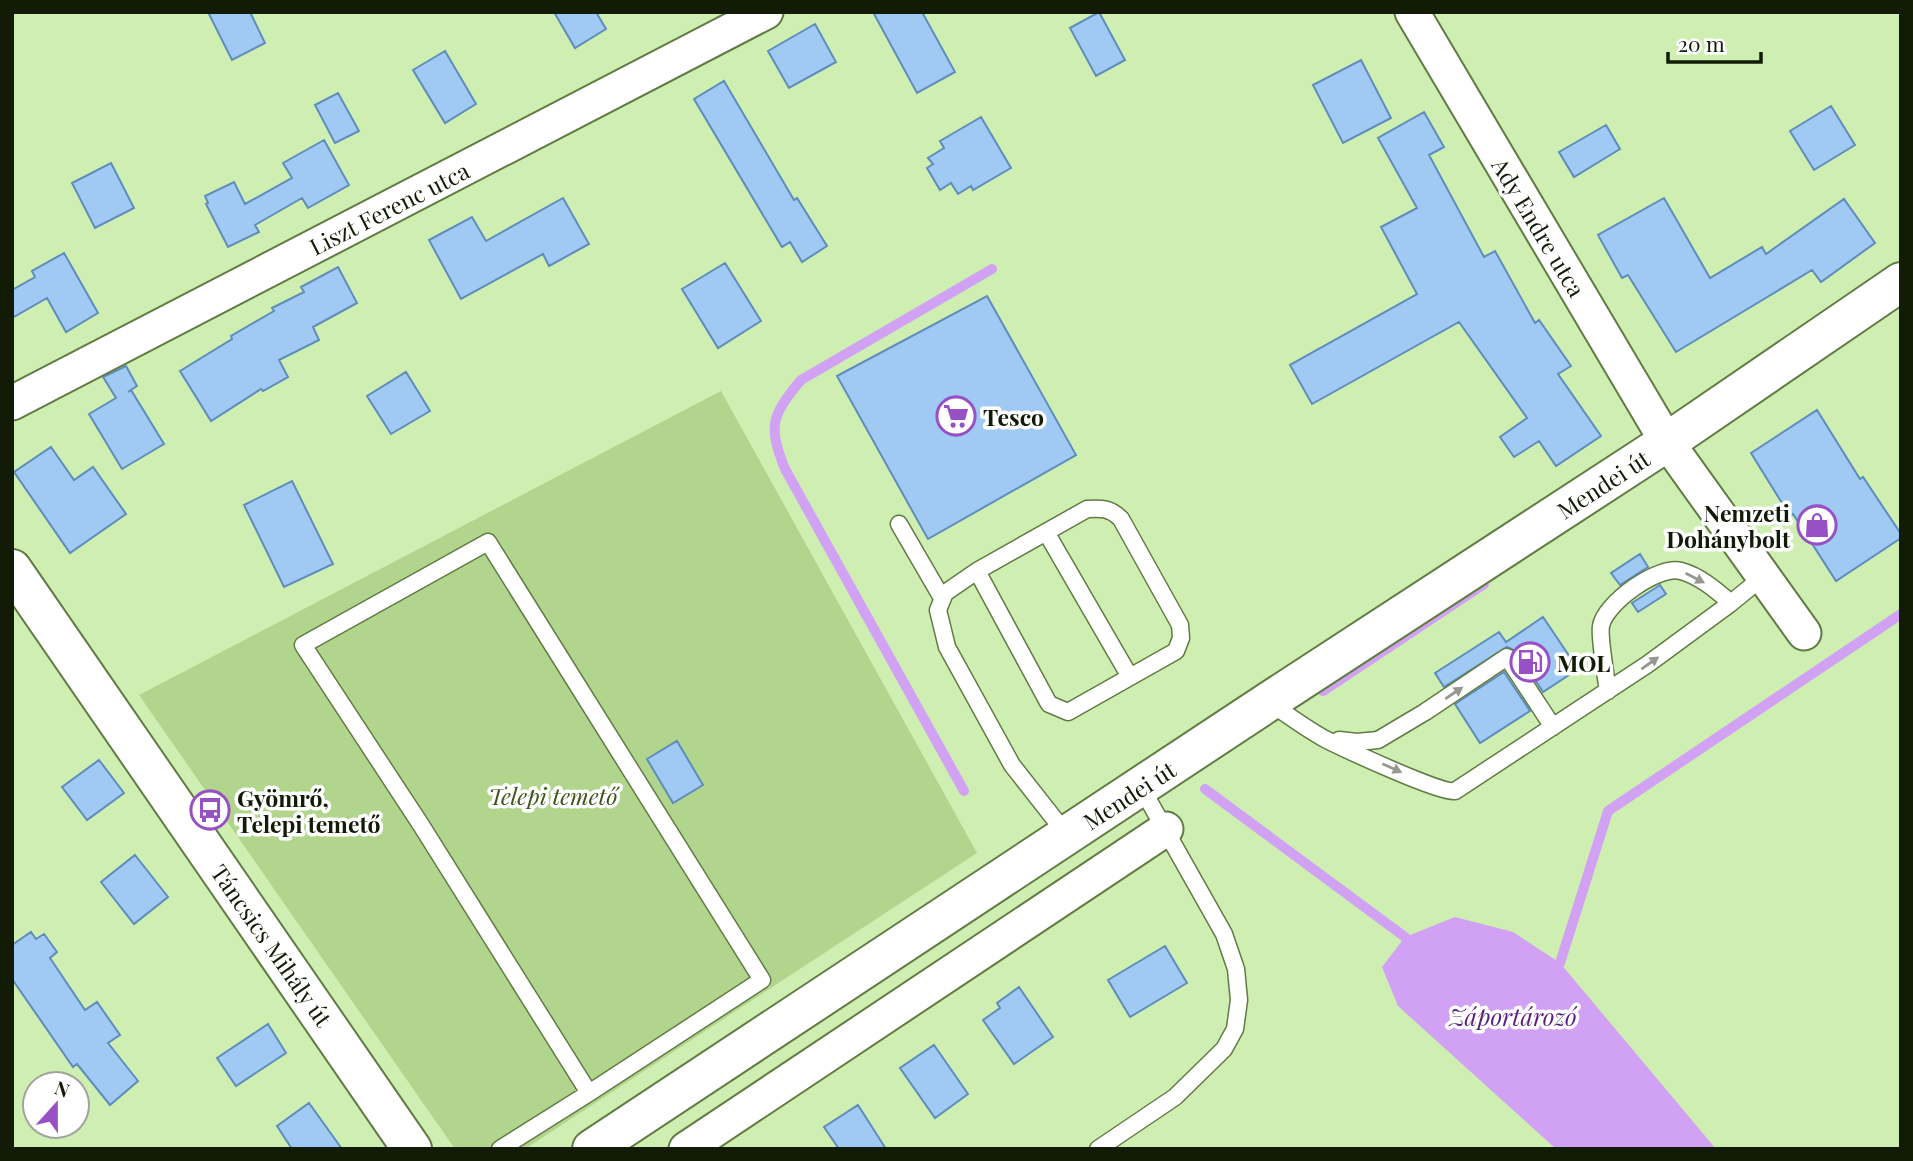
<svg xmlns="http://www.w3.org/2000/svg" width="1913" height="1161" font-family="'Playfair Display',serif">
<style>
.green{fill:#b2d58e}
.water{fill:#d1a2f4}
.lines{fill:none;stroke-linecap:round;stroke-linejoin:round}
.stream{stroke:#d1a2f4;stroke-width:10}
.building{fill:#a0c9f3;stroke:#5f8dbb;stroke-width:2}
.lane-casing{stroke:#617b44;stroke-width:19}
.street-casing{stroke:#617b44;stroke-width:37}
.secondary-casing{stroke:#617b44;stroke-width:42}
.lane{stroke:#fff;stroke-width:16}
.street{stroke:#fff;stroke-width:33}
.secondary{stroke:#fff;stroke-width:38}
.oneway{fill:#94988e}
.labels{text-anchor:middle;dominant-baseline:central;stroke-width:7;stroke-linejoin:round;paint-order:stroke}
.street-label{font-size:23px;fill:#111b05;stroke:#fff}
.poi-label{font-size:23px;font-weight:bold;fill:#111b05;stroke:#fff;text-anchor:start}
.park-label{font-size:23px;font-style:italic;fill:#3a5417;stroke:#fff}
.water-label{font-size:24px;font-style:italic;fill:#5a1e7d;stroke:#fff}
</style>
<rect width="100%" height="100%" fill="#cfeeb1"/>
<!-- green -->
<path class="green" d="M721,391l256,462 -452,296h-70l-316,-454z"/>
<!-- water -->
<path class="water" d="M1455,917l58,15 47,31 156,186h-160l-158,-143 -16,-39 23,-30z"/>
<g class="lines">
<!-- stream -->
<path class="stream" d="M1323,691l161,-107
M1205,789l200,148
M964,791l-179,-322c-17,-43 -14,-53 16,-89l191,-111
M1560,963l48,-152 293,-197"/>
</g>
<!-- building -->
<path class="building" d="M208,12h42l15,31 -33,17z
M554,12h42l10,17 -31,19z
M873,12h49l33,60 -38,21z
M1099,12l26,48 -29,16 -26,-48z
M815,24l21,38 -47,26 -21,-37z
M445,51l31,53 -31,19 -32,-53z
M1361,60l30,58 -48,25 -30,-58z
M724,81l70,119 3,-2 30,48 -25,16 -12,-20 -8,5 -88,-148z
M338,93l21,38 -24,12 -20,-38z
M1831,106l24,39 -41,25 -24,-39z
M1424,112l20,35 -15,8 55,102 11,-6 40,72 4,-3 32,46 -13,8 43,62 -45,30 -17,-25 -25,16 -14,-20 27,-19 -68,-96 -147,82 -22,-39 127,-71 -36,-67 36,-19 -39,-70z
M981,117l30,51 -38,22 -2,-4 -13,8 -7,-11 -11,7 -13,-22 6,-4 -5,-6 16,-10 -4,-7z
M1606,125l14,24 -46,28 -15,-25z
M324,140l25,45 -41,23 -6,-10 -47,27 4,7 -31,15 -22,-43 2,-1 -3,-7 29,-14 11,22 47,-26 -9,-15z
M111,163l23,45 -39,20 -23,-45z
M563,198l26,46 -40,22 -6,-12 -82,45 -32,-59 43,-23 14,24z
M1664,198l46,80 52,-31 4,7 78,-55 31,44 -54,39 -9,-12 -136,82 -48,-77 -6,3 -24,-43z
M64,253l34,60 -32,19 -19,-34 -35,20v-28l23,-13 -3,-6z
M725,263l36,58 -43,27 -36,-59z
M338,267l19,36 -44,24 6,13 -40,20 9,17 -25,14 -2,-2 -50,32 -31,-50 52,-32 -1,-3 43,-25 -2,-3 32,-16 -3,-5z
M987,296l89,159 -148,84 -91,-163z
M126,366l11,20 -9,6 3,-2 33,54 -42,25 -33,-55 27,-16 -13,-21z
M406,372l24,39 -39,23 -24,-38z
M1817,410l43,69 3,-2 38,57v4l-65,43 -43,-67 -3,2 -39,-63z
M51,447l23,33 19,-13 33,47 -56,39 -56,-81z
M292,481l41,83 -49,23 -40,-82z
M1640,554l8,13 -28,18 -9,-12z
M1660,585l6,9 -28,18 -6,-9z
M1543,617l35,52 -35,23 -27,-41 -9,-4 -63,40 -9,-14 64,-41 7,10z
M1504,672l26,39 -50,32 -25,-39z
M677,741l26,44 -30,18 -26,-44z
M99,760l25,33 -37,27 -25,-33z
M135,855l33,42 -34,27 -33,-42z
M31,932l5,7 8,-5 13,18 -7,6 35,52 12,-8 23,33 -12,8 30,38 -28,24 -33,-41 -4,3 -61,-88v-34z
M1165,946l22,37 -57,34 -22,-37z
M1019,987l34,50 -39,27 -31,-44 17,-12 -3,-5z
M268,1024l18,29 -50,33 -19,-28z
M934,1045l34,49 -33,24 -35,-50z
M309,1103l33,46h-50l-15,-23z
M858,1105l28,44h-47l-15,-22z"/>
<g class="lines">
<!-- lane casing -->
<g class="lane-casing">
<path id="lane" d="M899,524l43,74
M1046,532l84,145
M977,571l72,133 19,8 108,-61 5,-13 -1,-13 -59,-106c-11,-11 -19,-11 -34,-10l-110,62 -32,22 -7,17 9,37 65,118 55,70
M1608,691c-2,-13 -9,-55 -7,-65 4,-23 57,-61 80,-55 19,5 36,20 50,32
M1270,703c18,12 35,25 55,36 18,9 116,55 130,52l193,-127 83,-61 33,-27
M1339,740l18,2 21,-2 47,-28 82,-55 46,70
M500,1149l89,-56 173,-113 -274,-438 -185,103 118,180 168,268
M1098,1149l77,-52 49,-48 11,-20 4,-29 -3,-31 -12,-35 -83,-147"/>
</g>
<!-- street casing -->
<g class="street-casing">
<path id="street" d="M1412,12l255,430 137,191
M12,403l754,-391
M686,1149l480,-320"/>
</g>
<!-- secondary casing -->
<g class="secondary-casing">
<path id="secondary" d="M12,569l400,580
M592,1149l676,-447 399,-260 234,-160"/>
</g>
<!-- lane -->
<use href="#lane" class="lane"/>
<!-- street -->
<use href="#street" class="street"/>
<!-- secondary -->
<use href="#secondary" class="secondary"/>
</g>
<!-- one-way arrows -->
<defs><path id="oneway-solid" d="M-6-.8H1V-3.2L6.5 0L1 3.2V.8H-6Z" transform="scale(1.75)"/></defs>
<g class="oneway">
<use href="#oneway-solid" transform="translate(1695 578) rotate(27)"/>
<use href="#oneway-solid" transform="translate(1650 663) rotate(-35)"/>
<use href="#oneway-solid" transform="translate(1454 693) rotate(-34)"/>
<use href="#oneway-solid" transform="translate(1392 768) rotate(24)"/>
</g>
<!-- icons -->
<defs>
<g id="supermarket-ring" transform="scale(2.0125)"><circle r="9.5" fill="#fff" stroke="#9751c5" stroke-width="1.5"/><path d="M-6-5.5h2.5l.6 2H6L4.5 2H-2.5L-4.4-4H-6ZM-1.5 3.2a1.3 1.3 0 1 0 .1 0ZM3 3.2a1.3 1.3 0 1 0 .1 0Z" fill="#9751c5"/></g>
<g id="shop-ring" transform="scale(2.0125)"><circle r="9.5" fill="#fff" stroke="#9751c5" stroke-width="1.5"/><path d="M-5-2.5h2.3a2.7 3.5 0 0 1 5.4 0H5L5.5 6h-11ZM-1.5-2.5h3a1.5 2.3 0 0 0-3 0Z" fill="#9751c5"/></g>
<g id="fuel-ring" transform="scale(2.0125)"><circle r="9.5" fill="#fff" stroke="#9751c5" stroke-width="1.5"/><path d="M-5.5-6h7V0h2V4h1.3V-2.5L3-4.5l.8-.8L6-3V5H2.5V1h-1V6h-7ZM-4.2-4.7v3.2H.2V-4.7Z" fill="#9751c5"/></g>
<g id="bus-ring" transform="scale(2.0125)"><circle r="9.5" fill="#fff" stroke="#9751c5" stroke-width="1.5"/><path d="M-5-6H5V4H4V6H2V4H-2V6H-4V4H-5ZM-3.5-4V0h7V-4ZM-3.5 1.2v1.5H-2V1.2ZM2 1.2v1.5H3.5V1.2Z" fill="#9751c5"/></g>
</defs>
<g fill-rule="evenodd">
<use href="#supermarket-ring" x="956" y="416"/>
<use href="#shop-ring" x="1817" y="525"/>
<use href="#fuel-ring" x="1530" y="662"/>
<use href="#bus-ring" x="210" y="810"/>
</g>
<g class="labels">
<!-- street labels -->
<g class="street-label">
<text transform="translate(389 208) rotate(-27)">Liszt Ferenc utca</text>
<text transform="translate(1539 227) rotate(59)">Ady Endre utca</text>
<text transform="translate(1603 484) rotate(-33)">Mendei út</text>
<text transform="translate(1129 795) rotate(-33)">Mendei út</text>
<text transform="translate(272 945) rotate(55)">Táncsics Mihály út</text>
</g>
<!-- poi labels -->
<g class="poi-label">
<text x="983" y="416">Tesco</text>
<text x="1790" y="512" text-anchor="end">Nemzeti<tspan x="1790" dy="26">Dohánybolt</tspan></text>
<text x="1557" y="662">MOL</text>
<text x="237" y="797">Gyömrő,<tspan x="237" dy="26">Telepi temető</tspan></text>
</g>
<!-- park labels -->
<g class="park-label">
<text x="553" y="795">Telepi temető</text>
</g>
<!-- water labels -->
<g class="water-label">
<text x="1513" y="1016">Záportározó</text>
</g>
</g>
<!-- border -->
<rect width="1913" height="1161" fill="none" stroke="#111b05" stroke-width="28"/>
<!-- north arrow -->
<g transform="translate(56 1105) rotate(21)"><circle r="33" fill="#ffffff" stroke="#a0a49b" stroke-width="2"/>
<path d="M0-5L12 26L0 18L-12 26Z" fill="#9751c5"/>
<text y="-10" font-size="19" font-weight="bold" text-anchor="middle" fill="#111b05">N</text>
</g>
<!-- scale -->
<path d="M1668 52v10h93v-10" fill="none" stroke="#111b05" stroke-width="3.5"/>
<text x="1678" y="52" font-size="21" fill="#111b05" stroke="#ffffff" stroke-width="5" paint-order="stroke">20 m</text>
</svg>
